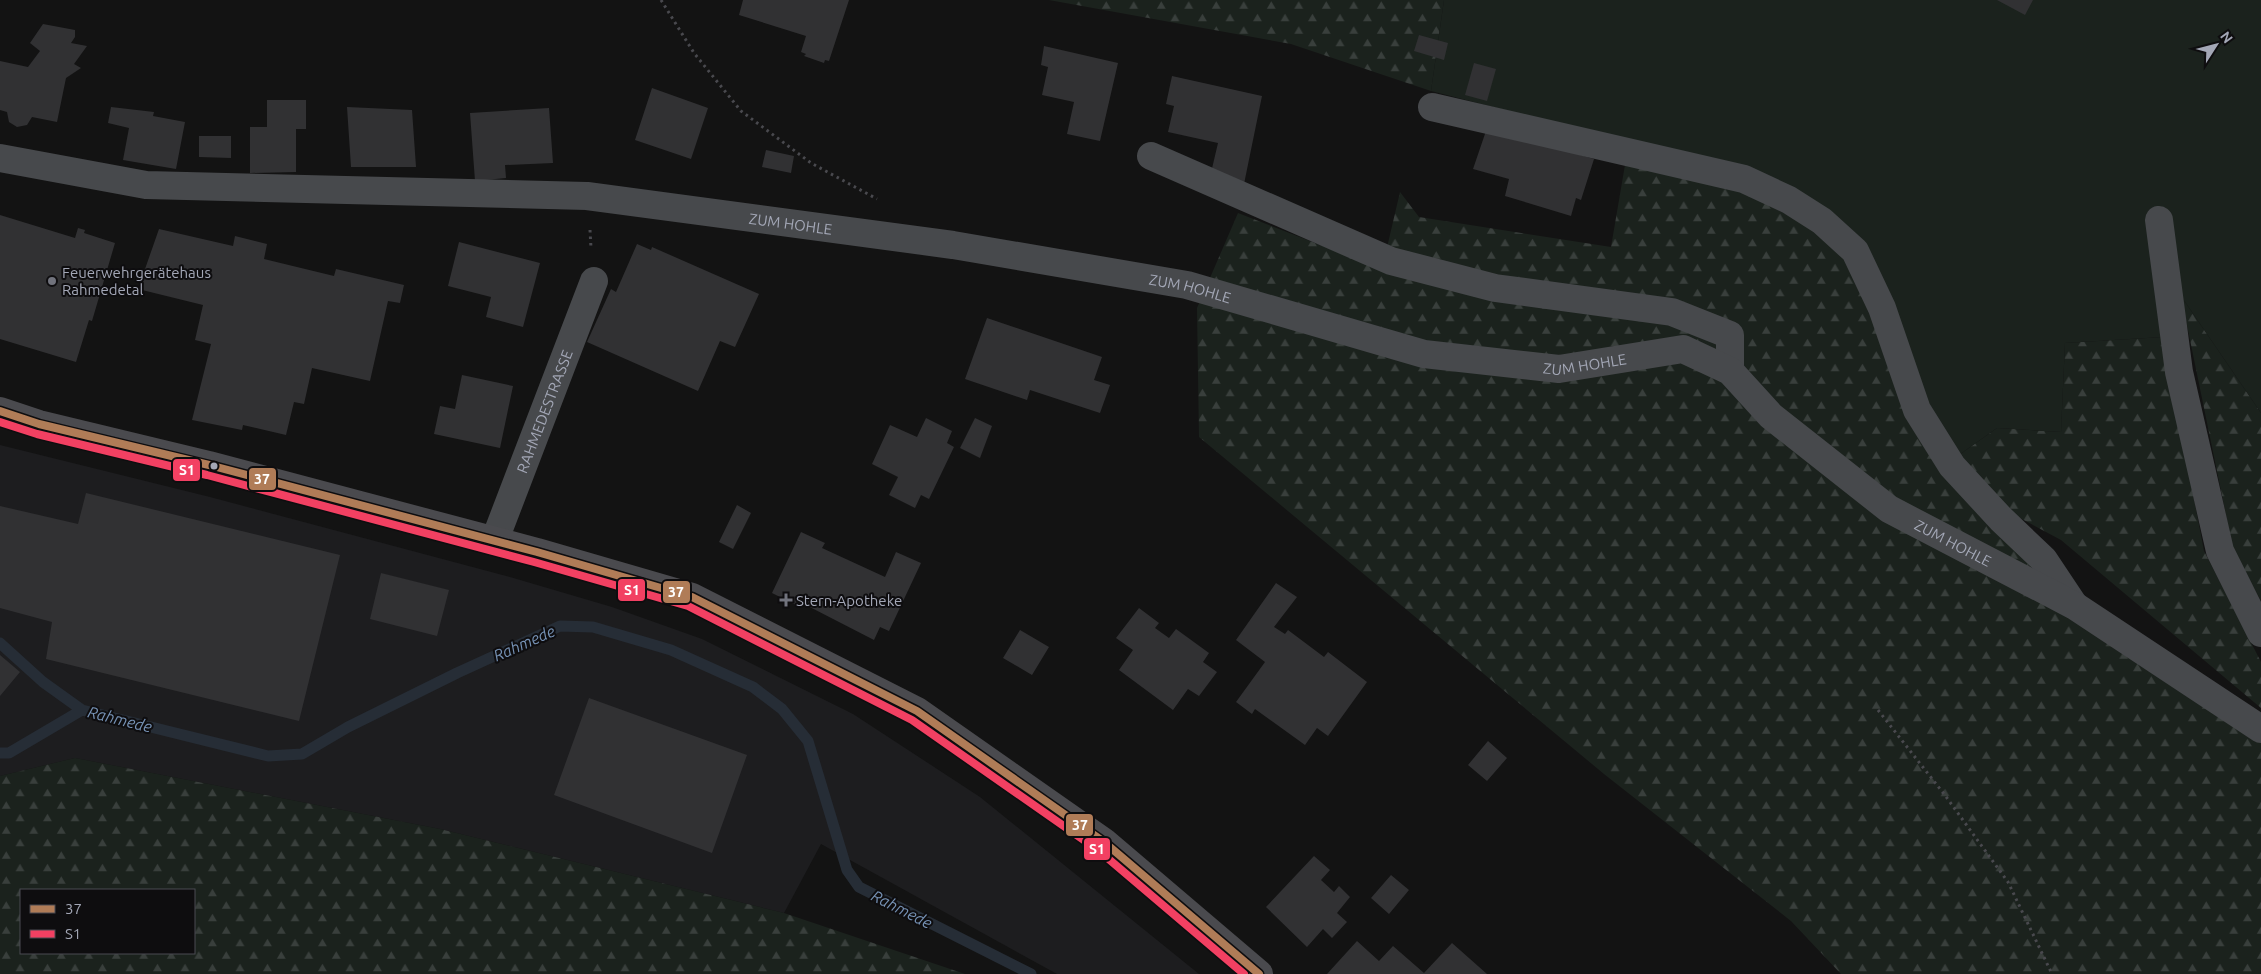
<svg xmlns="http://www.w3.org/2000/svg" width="2261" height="974" font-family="Ubuntu,sans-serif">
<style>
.built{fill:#1d1d1f}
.forest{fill:url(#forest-firs);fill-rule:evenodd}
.pitch{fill:#1b221d}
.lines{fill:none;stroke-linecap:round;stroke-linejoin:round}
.stream{stroke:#262d36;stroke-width:11}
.building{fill:#313133}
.path{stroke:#49494e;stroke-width:3;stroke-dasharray:2.5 4;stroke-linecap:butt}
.minor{stroke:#47494c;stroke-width:28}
.major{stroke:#4a4a4e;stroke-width:28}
.bus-1-casing{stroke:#0e0d0f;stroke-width:11}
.bus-2-casing{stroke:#0e0d0f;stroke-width:11}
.bus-1{stroke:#b07c57;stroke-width:8}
.bus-2{stroke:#f24062;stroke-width:8}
.poi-dot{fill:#71737d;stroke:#0e0d0f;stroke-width:2}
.bus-dot{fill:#a3a7b6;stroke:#0e0d0f;stroke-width:2}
.labels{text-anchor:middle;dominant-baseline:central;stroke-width:4;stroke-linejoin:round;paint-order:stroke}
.street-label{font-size:15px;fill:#a3a7b6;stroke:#0e0d0f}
.poi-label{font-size:15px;fill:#a3a7b6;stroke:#0e0d0f;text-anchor:start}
.water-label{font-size:16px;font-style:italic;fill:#7692b5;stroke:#0e0d0f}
.line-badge{stroke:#0e0d0f;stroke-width:2}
.badge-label{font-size:14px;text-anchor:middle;font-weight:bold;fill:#fff}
</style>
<defs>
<pattern id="forest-firs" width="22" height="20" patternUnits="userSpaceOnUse" patternTransform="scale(1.25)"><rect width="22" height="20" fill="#1b221d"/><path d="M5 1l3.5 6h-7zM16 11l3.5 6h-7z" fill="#393f3c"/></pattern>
</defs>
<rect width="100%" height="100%" fill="#131313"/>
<!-- built -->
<path class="built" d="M0,445l210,52 300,80 102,30 90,32 151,75 127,83 219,177h-142l-236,-130 -37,69 -344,-84 -365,-71 -75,18z"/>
<!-- forest -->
<path class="forest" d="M1049,0h395l-13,91 -140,-47z
M1625,165l99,17 112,58 28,48 42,111 122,160 19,41 214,141v233h-420l-50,-53 -187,-147 -405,-337 -2,-129 41,-95 144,56 18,-77 19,25 192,30z
M2181,296l80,117v188l-28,-52z
M2163,337l41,214 57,111v46l-200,-168 -56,-30 -46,-55 38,-27 64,4 4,-89z
M75,758l365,71 344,84 181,61h-965v-198zM21,890h173v63h-173z"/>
<!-- pitch -->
<path class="pitch" d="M1444,0h817v413l-80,-117 -18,41 -98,6 -4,89 -64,-4 -38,27 -32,-44 -63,-164 -235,-105 -198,-51z"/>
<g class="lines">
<!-- stream -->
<path class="stream" d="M0,643l43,39 39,28 186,46 34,-2 46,-27 109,-54 103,-47 33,1 78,23 82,37 29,22 26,32 39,129 12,17 172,87
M0,753h9l73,-43"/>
</g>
<!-- building -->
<path class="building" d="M743,0h106l-20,61 -4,-1 -1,3 -20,-7 2,-2 -5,-2 5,-16 -67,-21z
M1997,0h36l-8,15z
M43,24l32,6v7l-4,6 16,3 -13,18 7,4 -15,10 -9,44 -25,-5 -5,8 -10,2 -8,-5 -2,-10 -7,-2v-49l28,6 12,-16 -10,-8z
M1419,35l29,8 -4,17 -30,-9z
M1044,46l74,17 -18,78 -33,-7 7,-32 -32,-7 6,-28 -7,-2z
M1474,63l22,6 -9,32 -22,-6z
M1172,76l90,20 -18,88 -34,-7 8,-34 -50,-11 6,-26 -8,-2z
M652,88l56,20 -17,51 -56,-19z
M267,100h39v29h-10v43l-46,1v-46h17z
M111,107l43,5 -1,4 32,6 -9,47 -53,-9 6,-32 -21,-5z
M347,107l65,3 4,57h-65z
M549,108l4,55 -48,2 1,13 -31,3 -5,-68z
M1487,128l107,31 -13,41 -5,-2 -5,18 -66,-20 4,-17 -36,-10z
M199,136h32v22l-32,-1z
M766,150l28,6 -3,17 -29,-6z
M0,215l75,23 3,-10 7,2 -1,3 31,10 -23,78 -3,-1 -13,42 -76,-23z
M159,229l74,17 2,-10 32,8 -3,15 70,17 2,-7 68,16 -4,18 -12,-2 -18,80 -58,-13 -8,36 -10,-2 -8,33 -43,-10 -1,5 -50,-10 19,-76 -16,-4 8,-35 -65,-16z
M459,242l81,21 -17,64 -37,-10 5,-20 -43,-11z
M637,244l14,6 1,-3 107,47 -24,53 -15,-6 -22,50 -111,-49 24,-53 5,3z
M987,318l115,39 -8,23 16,5 -10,28 -70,-23 -3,10 -62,-21z
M462,375l51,11 -13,62 -66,-14 6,-28 15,3z
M926,418l26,13 -5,12 7,4 -25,52 -8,-4 -6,13 -26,-13 9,-18 -26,-13 18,-39 27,12z
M975,418l17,8 -12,32 -20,-10z
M86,493l254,62 -41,166 -253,-62 6,-37 -52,-14v-102l78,18z
M737,505l14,8 -18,36 -14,-7z
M801,532l24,11 -3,5 63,29 11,-25 25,11 -32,68 -9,-4 -6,13 -72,-37 -2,4 -28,-14z
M381,573l68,17 -12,46 -67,-17z
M1276,583l21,14 -23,30 11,7 3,-4 36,27 4,-5 39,30 -39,54 -11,-8 -12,17 -50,-36 -3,5 -16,-12 29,-40 -29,-22z
M1139,608l20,15 -4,5 14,10 7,-9 33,24 -6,9 14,10 -18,24 -11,-7 -15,21 -54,-40 14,-20 -17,-12z
M1020,630l29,17 -17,28 -29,-17z
M0,655l20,17 -20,24z
M589,698l158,57 -35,98 -158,-58z
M1488,741l19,17 -20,23 -19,-16z
M1314,856l16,14 -9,10 13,12 5,-6 11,11 -13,16 10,9 -15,16 -9,-9 -16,18 -41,-40z
M1391,875l18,15 -20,24 -18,-16z
M1357,941l22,20 14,-15 31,27 28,-30 35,31h-160z"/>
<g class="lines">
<!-- path -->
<path class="path" d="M661,0l33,53 47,58 70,52 66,36
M590,230l1,18
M1878,710l66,84 64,88 44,92"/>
<!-- minor -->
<g class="minor">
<path d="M1432,107l312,72 45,21 33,21 33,30 27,57 35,102 35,56 49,53 43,41 30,45"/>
<path d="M1151,156l240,105 104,27 177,24 58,23v36"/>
<path id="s1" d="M0,158l146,27 441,11 366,49 234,40 237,69 135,15 124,-20 47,22 41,45 118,93 186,97 186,123"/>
<path d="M2159,220l20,152 41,179 41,82"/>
<path id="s2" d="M494,542l100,-261"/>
</g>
<!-- major -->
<path class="major" d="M0,411l39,13 170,41 328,87 155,45 225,114 187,131 155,132"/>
<!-- bus-1 casing -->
<g class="bus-1-casing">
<path id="bus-1" d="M0,411l39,13 170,41 328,87 155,45 225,114 187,131 155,132"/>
</g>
<!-- bus-2 casing -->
<g class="bus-2-casing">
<path id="bus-2" d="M0,422l37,12 170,41 327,87 154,44 224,114 186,130 146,124"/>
</g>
<!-- bus-1 -->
<use href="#bus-1" class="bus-1"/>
<!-- bus-2 -->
<use href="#bus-2" class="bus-2"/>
</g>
<!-- markers -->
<g class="poi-dot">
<circle cx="52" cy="281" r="5"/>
<path d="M783.5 592.5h5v5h5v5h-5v5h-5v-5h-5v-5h5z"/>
</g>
<circle class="bus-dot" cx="214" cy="466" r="4.5"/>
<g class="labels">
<!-- street labels -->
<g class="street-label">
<text stroke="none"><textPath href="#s1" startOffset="795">ZUM HOHLE</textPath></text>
<text stroke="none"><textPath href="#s1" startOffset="1200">ZUM HOHLE</textPath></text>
<text stroke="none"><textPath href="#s1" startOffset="1605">ZUM HOHLE</textPath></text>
<text stroke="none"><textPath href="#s2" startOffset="140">RAHMEDESTRASSE</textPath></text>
<text stroke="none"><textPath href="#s1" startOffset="2040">ZUM HOHLE</textPath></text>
</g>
<!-- poi labels -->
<g class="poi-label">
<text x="62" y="272">Feuerwehrgerätehaus<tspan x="62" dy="17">Rahmedetal</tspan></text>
<text x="796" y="600">Stern-Apotheke</text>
</g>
<!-- water labels -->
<g class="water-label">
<text transform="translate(524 643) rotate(-24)">Rahmede</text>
<text transform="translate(120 719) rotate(14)">Rahmede</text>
<text transform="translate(902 909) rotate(27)">Rahmede</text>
</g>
</g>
<g class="line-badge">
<rect x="172" y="458" width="29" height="24" rx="5" fill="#f24062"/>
<rect x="248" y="467" width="29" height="24" rx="5" fill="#b07c57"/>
<rect x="617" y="578" width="29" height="24" rx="5" fill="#f24062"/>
<rect x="662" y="580" width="29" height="24" rx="5" fill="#b07c57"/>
<rect x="1065" y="813" width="29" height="24" rx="5" fill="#b07c57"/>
<rect x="1083" y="837" width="28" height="24" rx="5" fill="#f24062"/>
</g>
<g class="badge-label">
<text x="187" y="475">S1</text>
<text x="262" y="484">37</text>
<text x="632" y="595">S1</text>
<text x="676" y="597">37</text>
<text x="1080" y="830">37</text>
<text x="1097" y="854">S1</text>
</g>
<!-- legend -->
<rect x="20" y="889" width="175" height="65" fill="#0e0d0f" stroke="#4a4b52"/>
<rect x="30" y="905" width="25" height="8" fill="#b07c57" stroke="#4a4b52"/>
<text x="65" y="914" font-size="15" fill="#a3a7b6">37</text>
<rect x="30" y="930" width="25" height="8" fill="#f24062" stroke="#4a4b52"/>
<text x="65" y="939" font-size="15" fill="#a3a7b6">S1</text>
<!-- north arrow -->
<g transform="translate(2216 45) rotate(54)" stroke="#0e0d0f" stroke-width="4" paint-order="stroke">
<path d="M0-4L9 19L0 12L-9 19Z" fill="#a3a7b6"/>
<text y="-8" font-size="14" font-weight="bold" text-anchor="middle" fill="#a3a7b6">N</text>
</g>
</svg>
